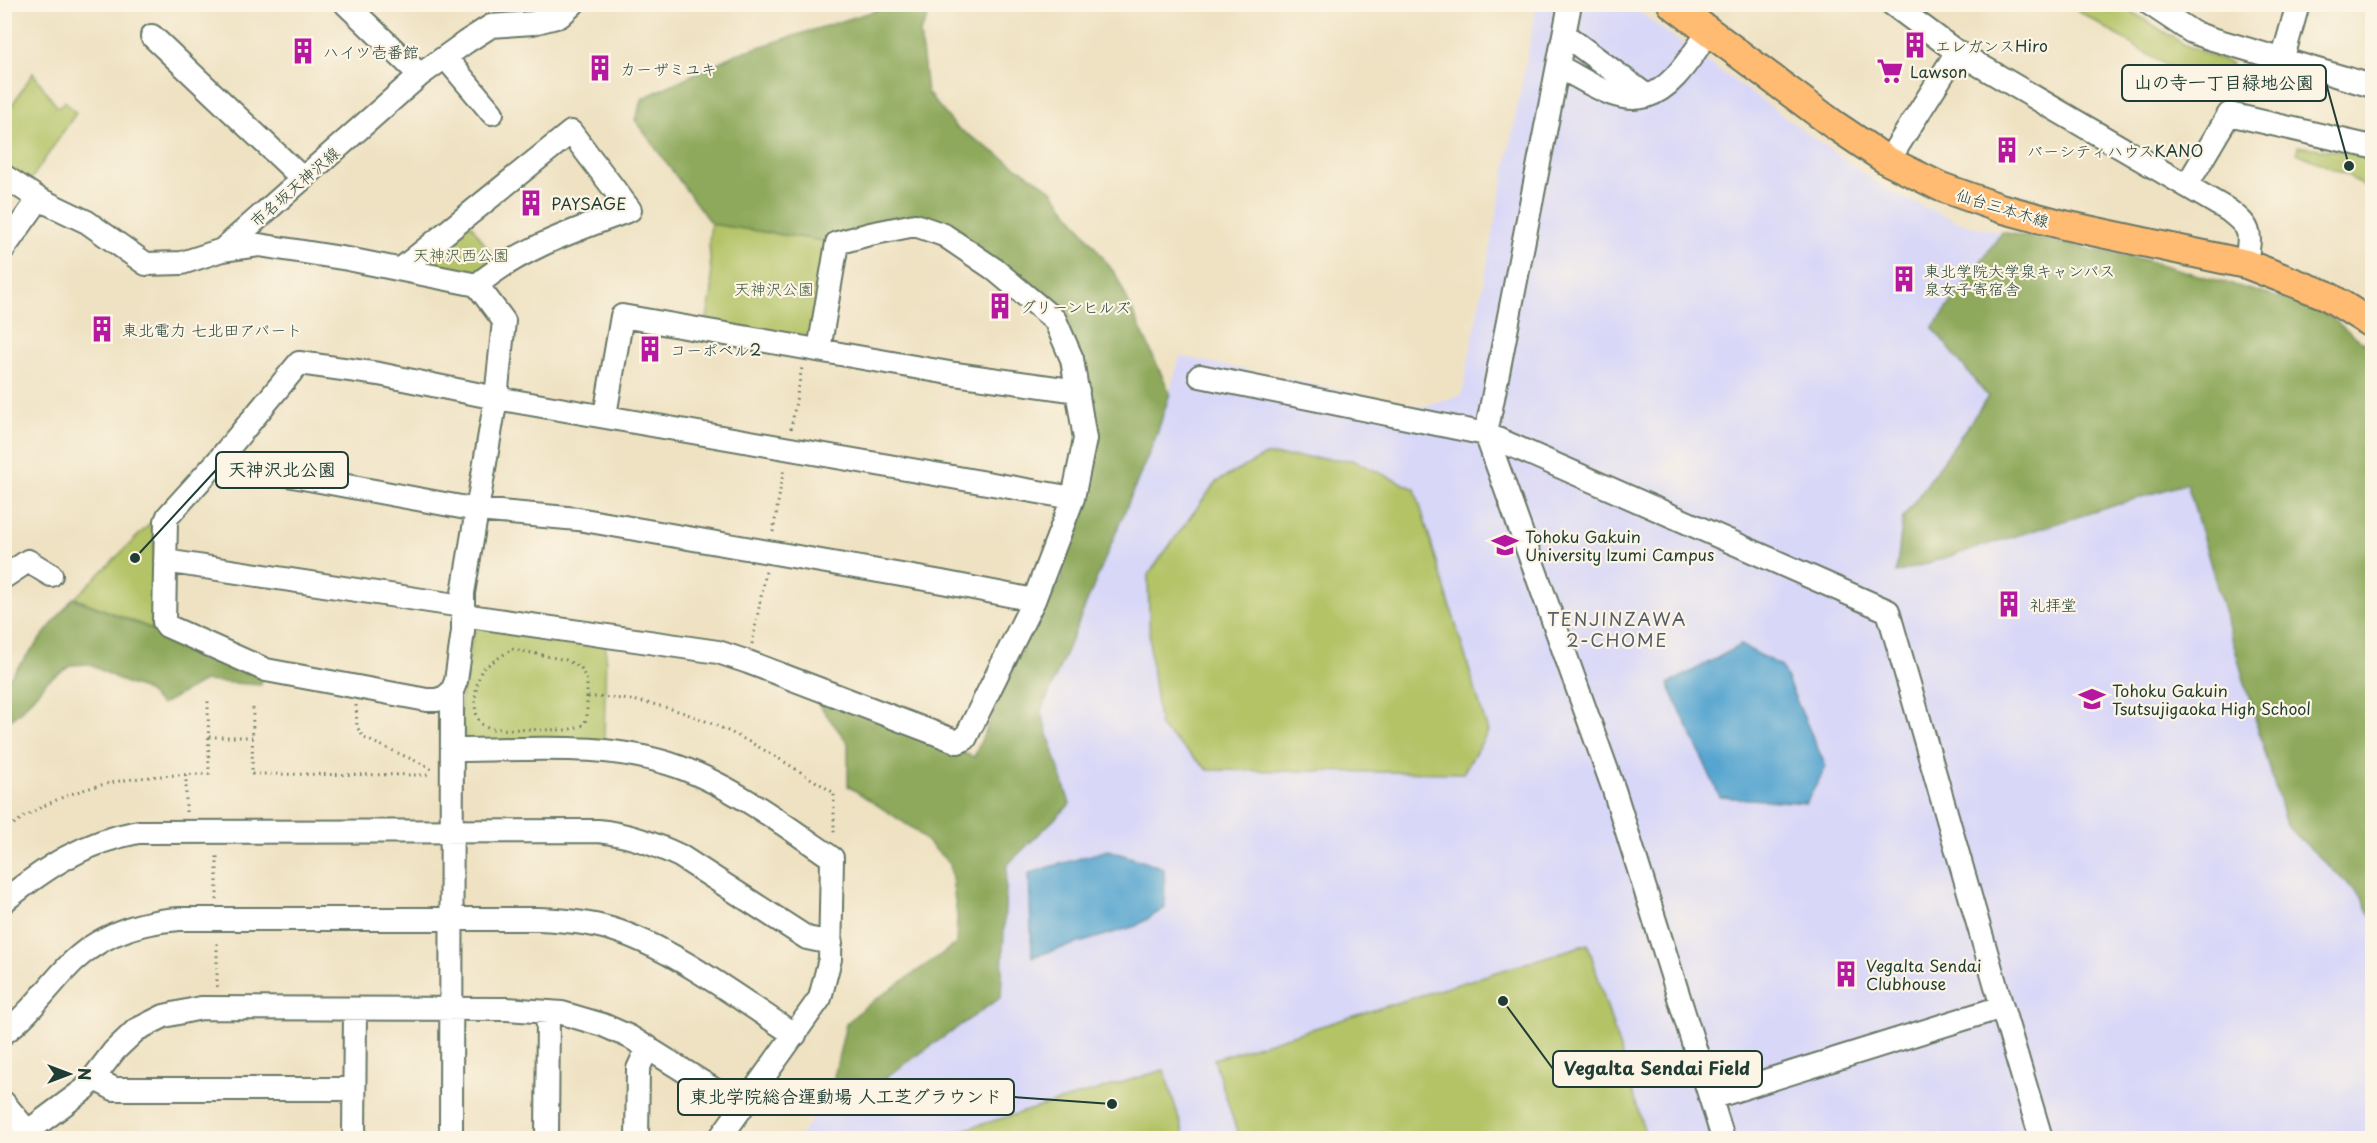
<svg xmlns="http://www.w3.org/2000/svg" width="2377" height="1143" font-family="'Playpen Sans','Klee One',sans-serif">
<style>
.built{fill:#d8d7f8}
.green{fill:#b3c366;stroke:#69804d;stroke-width:1.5}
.forest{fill:#8ea95b;stroke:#567348;stroke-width:1.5}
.water{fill:#57a5d0;stroke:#3b7182;stroke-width:1.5}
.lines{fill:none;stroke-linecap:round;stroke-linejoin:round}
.minor-casing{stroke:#687766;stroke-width:26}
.major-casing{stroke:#687766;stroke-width:32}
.path{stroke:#687766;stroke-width:3;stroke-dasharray:1.5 4.5;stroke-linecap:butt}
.minor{stroke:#fff;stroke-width:22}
.major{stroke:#ffbb71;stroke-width:28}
.labels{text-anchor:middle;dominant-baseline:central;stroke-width:4.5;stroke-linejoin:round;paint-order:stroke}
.poi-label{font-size:16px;fill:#1f3d34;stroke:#fcf5e5;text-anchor:start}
.street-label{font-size:16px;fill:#1f3d34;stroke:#fcf5e5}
.park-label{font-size:16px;fill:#445e40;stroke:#fcf5e5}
.neighbourhood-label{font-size:18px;letter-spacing:1.5px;fill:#545f6d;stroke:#fcf5e5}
.leader{fill:none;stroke:#1f3d34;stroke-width:2}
.callout-dot{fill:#1f3d34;stroke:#fcf5e5;stroke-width:2}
.callout{fill:#fcf5e5;stroke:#1f3d34;stroke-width:2}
.callout-label{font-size:18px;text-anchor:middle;font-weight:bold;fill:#1f3d34}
</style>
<rect width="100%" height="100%" fill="#fcf5e5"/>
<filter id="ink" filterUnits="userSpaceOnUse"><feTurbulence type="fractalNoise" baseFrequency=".0167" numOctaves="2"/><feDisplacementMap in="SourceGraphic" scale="12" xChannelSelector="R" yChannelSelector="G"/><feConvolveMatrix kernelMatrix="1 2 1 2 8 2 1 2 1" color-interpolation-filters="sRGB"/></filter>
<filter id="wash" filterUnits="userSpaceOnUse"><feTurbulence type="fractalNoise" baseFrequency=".008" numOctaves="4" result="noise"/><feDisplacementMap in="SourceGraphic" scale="24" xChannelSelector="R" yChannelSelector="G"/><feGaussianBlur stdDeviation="1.35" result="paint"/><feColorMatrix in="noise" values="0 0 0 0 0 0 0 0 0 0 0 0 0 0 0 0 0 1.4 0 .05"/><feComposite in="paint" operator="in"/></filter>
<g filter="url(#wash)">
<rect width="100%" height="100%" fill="#efe2c3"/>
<!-- built -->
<path class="built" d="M1537,5h93l76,56 181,129 76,34 39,8 -69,96 55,69 -85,121 -6,55 290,-90 99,342 76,73 10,20v220h-1573l32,-48 12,18 158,-112 6,-132 63,-60 -29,-92 116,-278 23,-78 241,51 41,-12z"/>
<!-- green -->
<path class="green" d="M2069,5h52l64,40 47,19 -9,12 -9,20z
M33,73l25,35 7,-7 11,12 -50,74 -21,-14 -1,-56z
M2298,146l74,10v36l-25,-17 -50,-22z
M465,216l35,50 -23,19 -76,-16z
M711,224l126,19 -18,107 -114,-20 7,-39 -3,-49z
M1266,455l86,5 63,29 73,243 -25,41 -255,-3 -48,-43 -10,-75 -2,-77 68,-93z
M155,519l-2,110 -78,-31z
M482,625l124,19 -2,97 -135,1 -9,-10v-30l13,-68z
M1588,944l58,192 -7,2h-400l-25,-79z
M1164,1070l21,68h-249z"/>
<!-- forest -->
<path class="forest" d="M893,5h41l-14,28 7,59 29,35 96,63 64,85 54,118 -13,41 -116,278 29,92 -63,61 -6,132 -159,111 -11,-18 15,-66 16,-15 94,-65 1,-28 -7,-52 -36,-35 -66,-43v-43l-36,-47 162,61 41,-95 47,-84 -1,-7 24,-132 -30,-119 -140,-95 -78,18 -126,-19 -76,-104 8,-22 93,-44z
M2002,232l143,28 174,49 53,40v569l-10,-20 -76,-73 -99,-342 -291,90 7,-55 85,-121 -55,-69z
M73,598l189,75 -1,12 -57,-4 -43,24 -17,-16 -16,-5 -39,-20 -17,1 -25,16 -28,32 -14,11v-41z"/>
<!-- water -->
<path class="water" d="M1741,645l40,21 45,101 -20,36 -86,-6 -52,-113z
M1108,850l56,18 1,40 -29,18 -104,31 -3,-84z"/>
</g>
<g filter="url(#ink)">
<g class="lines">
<!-- minor casing -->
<g class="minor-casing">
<path id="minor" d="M346,4l74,71
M1570,4l-84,430 128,356 109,348
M1892,4l65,48 271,158c26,20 22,23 18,54
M2150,4l42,28 17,6 163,48
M1565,35l82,61c27,-8 45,-42 62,-64
M152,36l150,142
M445,57l47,56
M2282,61l16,-57
M1559,67c27,13 57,38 88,29
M1888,161l69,-109
M4,176l35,23 48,23 59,42 36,-1 40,-13 198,-175 46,-33 25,-16 42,-3 27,-7 13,-12
M2187,185l42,-71 143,33
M4,248l35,-49
M222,250l37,-5 89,14 129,26 27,36 -8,77 -33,195v38l-7,50 -4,10 -7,6 -8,3h-10l-161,-30 -99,-44 -3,-4 2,-101 2,-5 49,-54 82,-99 80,11 117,24 577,100
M401,269l170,-137 59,78c-53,20 -108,37 -153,75
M1200,376l286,58 402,177 114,396 -291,91
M605,415l17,-99 333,58 123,17
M217,462l260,48 101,9 364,63 92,18
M165,561l297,45
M4,577l24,-16 23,14
M463,615l255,37 30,10 210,80 7,-3 69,-139 39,-102 12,-59 -13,-80 -17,-39 -61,-51 -50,-34 -29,-10 -45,9 -33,9 -18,107
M452,750c75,0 154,-9 227,17 53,19 106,58 153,91l-2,101 -10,39 -100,140
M4,901c44,-35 78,-58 134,-69l460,-1c29,3 55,12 82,25l127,82 24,5
M2002,1007l39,131
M4,1033c23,-17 39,-39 58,-60 31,-36 72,-51 118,-54h358c25,1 49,3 73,10 61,18 130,71 184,106
M94,1078l20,11h240
M4,1103l29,35
M27,1132l58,-43 29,-38 22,-21 28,-14 37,-8 306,1 55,4 41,12 27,12 112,70
M354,1138l1,-129
M451,1138l1,-447
M547,1138l1,-126
M637,1138l1,-69 10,-22"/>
</g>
<!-- major casing -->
<g class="major-casing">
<path id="major" d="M1672,4l161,120 55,37 53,26 59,21 64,17 182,39 80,31 46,29"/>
</g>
<!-- path -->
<path class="path" d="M2224,95l-3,-11 17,-17
M791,429l11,-62
M773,532l11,-64
M752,644l14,-73
M512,649l54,11 15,8 6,13v36l-3,8 -17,5 -74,-1c-26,-2 -18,-44 -11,-60z
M588,697c97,0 167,46 246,96v42
M356,705l1,22 7,11 63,28 5,4
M253,708l-1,66 179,1
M209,737h43
M186,812v-37
M4,831c63,-48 129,-56 205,-57l-1,-73
M217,900v-47
M217,987v-47"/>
<!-- minor -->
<use href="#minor" class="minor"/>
<!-- major -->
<use href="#major" class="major"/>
</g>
</g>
<!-- icons -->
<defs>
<g id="building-bare" transform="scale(2.07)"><path d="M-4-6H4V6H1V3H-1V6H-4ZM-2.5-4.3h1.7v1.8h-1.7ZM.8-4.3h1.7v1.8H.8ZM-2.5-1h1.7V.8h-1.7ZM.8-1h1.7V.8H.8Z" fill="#b5179e" stroke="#fcf5e5" stroke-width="2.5" paint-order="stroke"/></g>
<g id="supermarket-bare" transform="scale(2.07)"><path d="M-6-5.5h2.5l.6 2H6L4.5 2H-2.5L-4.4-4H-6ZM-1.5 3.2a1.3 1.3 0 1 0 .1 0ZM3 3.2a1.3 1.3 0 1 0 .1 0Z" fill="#b5179e" stroke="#fcf5e5" stroke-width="2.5" paint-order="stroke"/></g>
<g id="university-bare" transform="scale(2.07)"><path d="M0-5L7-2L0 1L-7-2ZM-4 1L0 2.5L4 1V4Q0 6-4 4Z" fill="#b5179e" stroke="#fcf5e5" stroke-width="2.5" paint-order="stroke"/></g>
<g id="school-bare" transform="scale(2.07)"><path d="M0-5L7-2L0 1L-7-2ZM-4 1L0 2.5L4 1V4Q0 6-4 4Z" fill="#b5179e" stroke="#fcf5e5" stroke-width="2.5" paint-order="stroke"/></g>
</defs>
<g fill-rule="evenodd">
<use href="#building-bare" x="1915" y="45"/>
<use href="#building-bare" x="303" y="51"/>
<use href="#building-bare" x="600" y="68"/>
<use href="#supermarket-bare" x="1890" y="71"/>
<use href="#building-bare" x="2007" y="150"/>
<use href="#building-bare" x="531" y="203"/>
<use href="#building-bare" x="1904" y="279"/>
<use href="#building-bare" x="1000" y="306"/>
<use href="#building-bare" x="102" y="329"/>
<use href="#building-bare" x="650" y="349"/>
<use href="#university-bare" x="1505" y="545"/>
<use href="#building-bare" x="2009" y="604"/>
<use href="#school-bare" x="2092" y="699"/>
<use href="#building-bare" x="1846" y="974"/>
</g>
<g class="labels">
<!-- poi labels -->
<g class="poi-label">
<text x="1935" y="45">エレガンスHiro</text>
<text x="323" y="51">ハイツ壱番館</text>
<text x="620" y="68">カーザミユキ</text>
<text x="1910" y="71">Lawson</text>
<text x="2027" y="150">バーシティハウスKANO</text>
<text x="551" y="203">PAYSAGE</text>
<text x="1924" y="270">東北学院大学泉キャンパス<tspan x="1924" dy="18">泉女子寄宿舎</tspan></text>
<text x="1020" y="306">グリーンヒルズ</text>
<text x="122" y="329">東北電力 七北田アパート</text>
<text x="670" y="349">コーポベル2</text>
<text x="1525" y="536">Tohoku Gakuin<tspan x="1525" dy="18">University Izumi Campus</tspan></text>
<text x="2029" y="604">礼拝堂</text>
<text x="2112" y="690">Tohoku Gakuin<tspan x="2112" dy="18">Tsutsujigaoka High School</tspan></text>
<text x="1866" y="965">Vegalta Sendai<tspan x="1866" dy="18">Clubhouse</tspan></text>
</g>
<!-- street labels -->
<g class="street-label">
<text transform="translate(294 186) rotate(-41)">市名坂天神沢線</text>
<text transform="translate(2003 207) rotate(17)">仙台三本木線</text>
</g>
<!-- park labels -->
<g class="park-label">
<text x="461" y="254">天神沢西公園</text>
<text x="774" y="288">天神沢公園</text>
</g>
<!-- neighbourhood labels -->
<g class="neighbourhood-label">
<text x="1617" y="618">TENJINZAWA<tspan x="1617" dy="21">2-CHOME</tspan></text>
</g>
</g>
<!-- callouts -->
<path class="leader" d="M2349 166L2326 83M135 558L216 470M1503 1001L1553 1069M1112 1104L1014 1097"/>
<g class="callout-dot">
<circle cx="2349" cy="166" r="6"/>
<circle cx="135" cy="558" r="6"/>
<circle cx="1503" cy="1001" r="6"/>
<circle cx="1112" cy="1104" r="6"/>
</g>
<g class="callout">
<rect x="2122" y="65" width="204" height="36" rx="6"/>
<rect x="216" y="452" width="132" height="36" rx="6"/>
<rect x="1553" y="1051" width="209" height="36" rx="6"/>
<rect x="678" y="1079" width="336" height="36" rx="6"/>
</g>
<g class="callout-label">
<text x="2224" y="89">山の寺一丁目緑地公園</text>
<text x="282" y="476">天神沢北公園</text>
<text x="1657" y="1075">Vegalta Sendai Field</text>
<text x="846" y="1103">東北学院総合運動場 人工芝グラウンド</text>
</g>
<!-- margin -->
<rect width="2377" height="1143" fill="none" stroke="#fcf5e5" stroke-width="24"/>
<!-- north arrow -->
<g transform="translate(69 1074) rotate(90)" stroke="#fcf5e5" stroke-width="4.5" paint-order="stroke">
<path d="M0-4.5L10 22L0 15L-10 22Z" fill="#1f3d34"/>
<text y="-9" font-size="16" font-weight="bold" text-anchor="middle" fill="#1f3d34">N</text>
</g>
</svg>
